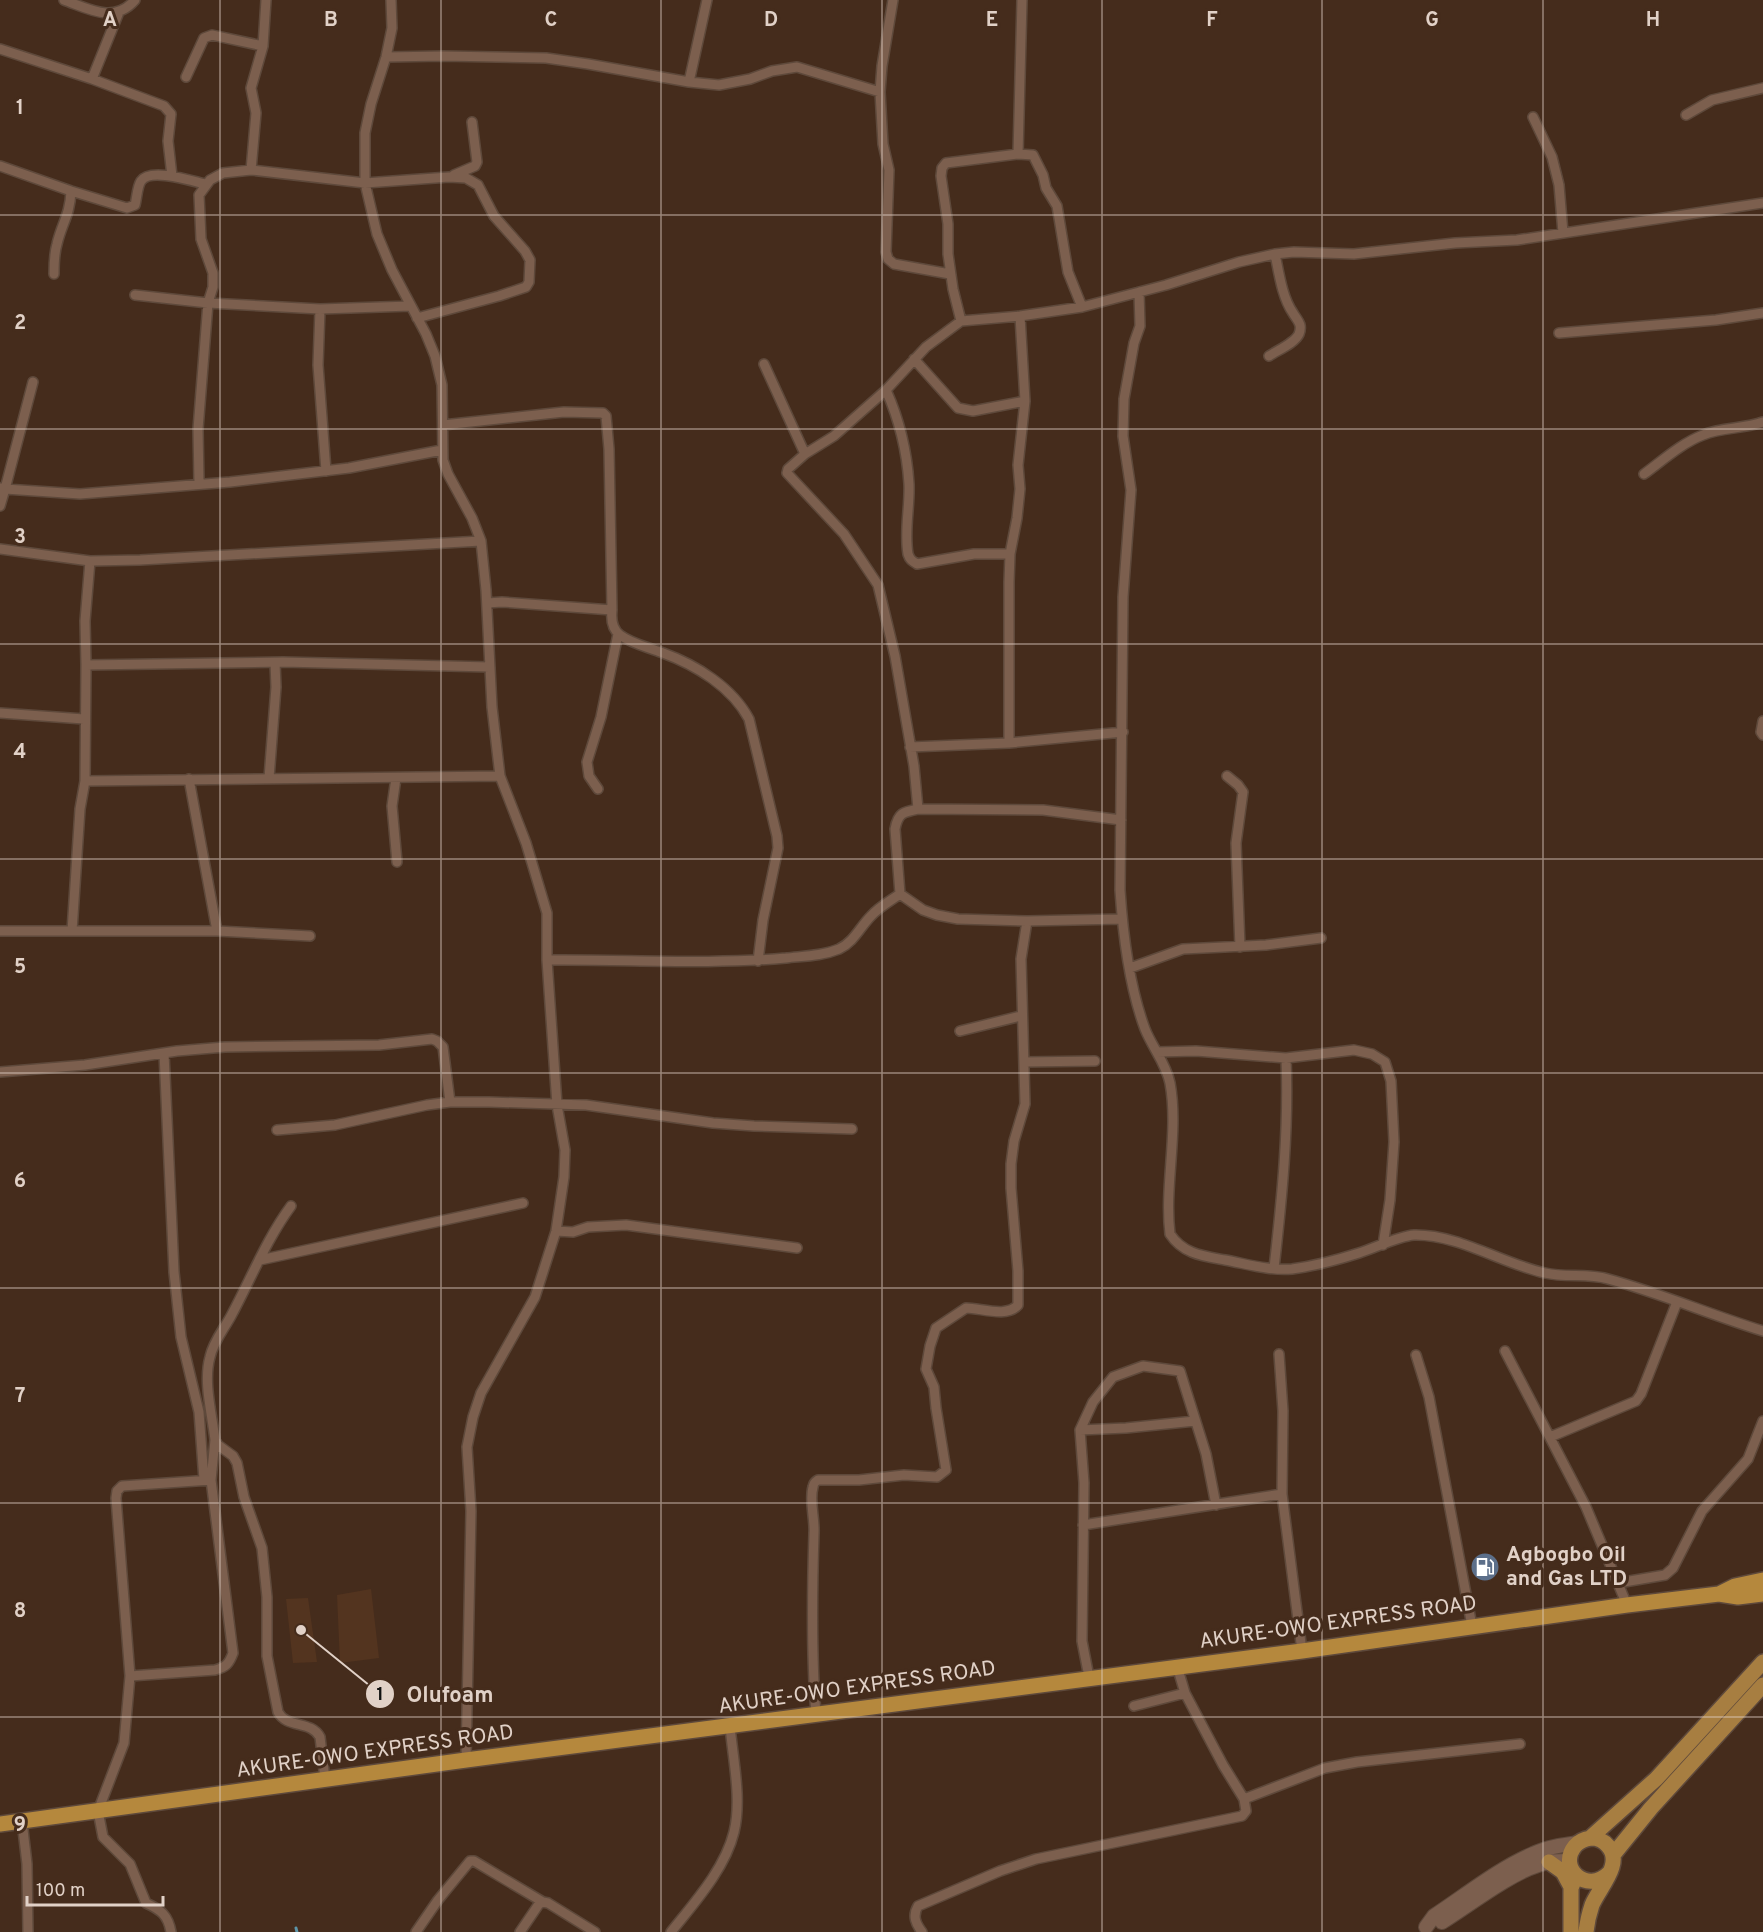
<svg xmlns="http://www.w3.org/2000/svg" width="1763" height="1932" font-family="Overpass,sans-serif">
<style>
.built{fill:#53341f}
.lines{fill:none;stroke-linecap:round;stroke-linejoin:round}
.stream{stroke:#5d95a8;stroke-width:3}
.minor-casing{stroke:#5e493b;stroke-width:12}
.secondary-casing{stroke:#5e493b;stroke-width:16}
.primary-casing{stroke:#5e493b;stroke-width:18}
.trunk-casing{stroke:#5e493b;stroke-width:18}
.minor{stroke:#7c5f4e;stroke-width:9}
.secondary{stroke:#7c5f4e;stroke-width:14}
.primary{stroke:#a77e41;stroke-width:15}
.trunk{stroke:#b5883d;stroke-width:15}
.grid{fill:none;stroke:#e1d1c7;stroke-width:1.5;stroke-opacity:0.55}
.labels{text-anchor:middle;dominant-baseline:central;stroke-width:6;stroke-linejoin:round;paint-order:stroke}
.poi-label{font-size:21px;font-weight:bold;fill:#e1d1c7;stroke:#452c1c;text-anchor:start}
.street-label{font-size:21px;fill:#e1d1c7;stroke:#452c1c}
.grid-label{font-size:20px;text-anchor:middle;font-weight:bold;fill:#e1d1c7;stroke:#452c1c;stroke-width:6;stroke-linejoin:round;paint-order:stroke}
.leader{fill:none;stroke:#e1d1c7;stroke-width:2}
.callout-dot{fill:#e1d1c7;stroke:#452c1c;stroke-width:2}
.mark-label{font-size:18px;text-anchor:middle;font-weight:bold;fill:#111}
.callout-label{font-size:22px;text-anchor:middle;font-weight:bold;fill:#e1d1c7;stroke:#452c1c;stroke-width:6;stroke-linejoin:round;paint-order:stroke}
</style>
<rect width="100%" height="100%" fill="#452c1c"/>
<!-- built -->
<path class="built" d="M371,1589l8,69 -39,5 -3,-68z
M308,1598l9,64 -24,1 -7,-64z"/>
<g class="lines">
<!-- stream -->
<path class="stream" d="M296,1928l1,4"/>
<!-- minor casing -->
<g class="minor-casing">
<path id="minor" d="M64,0c25,9 50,24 71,0
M391,0l1,28 -6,29 -15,47 -6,29v50l12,51 15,36 34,64 9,22 7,29 1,75 5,14 24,44 9,23 5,49 6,117 8,69 26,67 21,70v47l10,145 8,45 -1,27 -8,54 -21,66 -54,96 -8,24 -6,30 4,64 -5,249
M893,0l-11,66 -2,26 3,52 6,26 -3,82 2,7 6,5 56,10
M0,49l92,30 72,27 7,8 -3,27 4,35
M386,57l57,-1 103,2 42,6 101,18 30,3 31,-6 22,-8 25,-4 83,25
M186,77l18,-39 8,-3 51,11
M92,79l27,-67
M689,82l18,-82
M1686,115l26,-15 51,-12
M1533,117l19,40 7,28 4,48
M1018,154l15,1 10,20 3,13 11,18 11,66 14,35
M0,166l71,25 56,17 8,-3c2,-7 2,-18 6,-24 9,-14 51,0 64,3
M251,170l5,-57 -5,-25 12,-42 3,-46
M454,175l21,-9 2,-4 -5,-40
M54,274c0,-10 0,-20 3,-30 5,-21 13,-29 14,-53
M1139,292l1,34 -6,17 -10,56 -1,37 8,54 -8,107 -3,293c3,45 9,96 25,139 7,18 21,34 25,54 9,49 -6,103 0,151 13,20 33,22 55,26 22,4 45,11 67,9 23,-3 45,-9 67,-16 16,-5 40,-17 55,-18 44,-1 89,29 131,38 21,5 42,0 63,6 52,14 103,36 155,52
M135,295l73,8 112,6 91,-3
M320,309l-2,56 8,106
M961,321l-8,-32 -5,-35v-30l-7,-48 1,-8 4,-5 72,-9 4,-154
M1559,333l157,-13 47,-7
M1269,356c9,-6 26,-13 30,-22 4,-10 -2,-14 -6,-21 -11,-16 -14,-40 -18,-59
M914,359l44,49 15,3 52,-10
M764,364l41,90
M886,390c13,29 21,62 23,94 1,23 -5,47 -1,70 2,6 4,7 9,10l57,-10h36
M443,425l121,-13 39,1 3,3 3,33 3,161
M1644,474c19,-14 38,-31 59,-39 19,-8 41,-6 60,-13
M199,483l-1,-54 10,-126 5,-16v-14l-12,-34 -2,-44 11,-15 13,-7 28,-3 114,13 84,-6 17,1 12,7 16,31 31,35 5,9 -1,22 -3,5 -27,9 -82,22
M0,488l5,1 28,-107
M0,506l5,-17 75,5 150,-12 119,-14 93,-18
M0,549l90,12 50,-1 341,-19
M487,603l15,-1 110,8c-1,9 0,19 8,25 12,9 28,12 43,18 33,12 69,34 86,66l28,117 1,12 -15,72 -5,41
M86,665l197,-3 207,5
M0,713l84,6
M1763,721l-2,11 2,3
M1009,743v-161l1,-28 7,-36 3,-29 -2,-24 7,-64 -5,-85
M910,747l99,-4 114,-11
M1227,776l11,9 5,7 -7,51 4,104
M269,778l7,-91 -1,-24
M396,778l-4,28 5,56
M189,779l28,152
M85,781l415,-5
M598,789l-9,-13 -2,-14 14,-45 17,-83
M918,809l-4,-43 -19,-110 -17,-71 -34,-51 -57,-61 1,-4 17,-15 29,-18 52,-46 40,-43 35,-26 59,-5 62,-9 84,-22 73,-23 36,-8 19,-2 60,2 101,-11 62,-3 246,-37
M900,894l-5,-65c3,-16 8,-17 23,-20l125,1 78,10
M0,931h217l93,5
M72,931l8,-122 5,-28 1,-116 -1,-44 5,-60
M547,960c80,-1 159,5 239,-2 18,-2 36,-2 53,-9 15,-7 21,-22 32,-33 8,-9 19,-15 29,-22l23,16 14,5 21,4 69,2 95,-2
M1130,968l53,-19 83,-4 55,-7
M960,1031l61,-15
M1157,1052l39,-1 90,7 68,-8 18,4 13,8 6,19 3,61 -4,58 -7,45
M164,1053l10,219 7,65 18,75 5,68
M1024,1062l71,-1
M0,1072l85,-7 92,-14 48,-4 154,-2 53,-6 5,2 6,6 7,55
M277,1130l58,-5 92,-20 23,-3h39l97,3 127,18 41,3 98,3
M291,1206c-25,34 -40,73 -60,110 -7,13 -18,26 -21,41 -7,25 2,57 5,83l3,5 15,11 4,7 7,34 18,51 5,49v59l11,56c9,17 33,8 42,25l5,42
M556,1231l17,1 15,-5 38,-2 171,23
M260,1260l263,-57
M1274,1268c8,-70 15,-140 12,-210
M1505,1351l81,156 41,98
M1279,1354l4,57 -1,83 20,157
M1416,1355l13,42 43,229
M1080,1430l46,-2 69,-7
M1550,1437l86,-36 5,-7 36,-92
M1083,1525l199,-31
M1618,1583l47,-8 8,-7 29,-57 46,-52 15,-38
M130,1676l85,-6c11,-3 14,-6 18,-17l-22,-173 4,-40
M1089,1677l-7,-36 2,-158 -4,-53 13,-28 20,-25 30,-11 37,5 26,83 10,51
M1134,1706l51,-13
M816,1714c-5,-60 -4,-120 -2,-181 1,-14 -5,-32 -1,-46 1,-5 2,-5 5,-7h41l45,-5 33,2 9,-7 -10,-62 -2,-21 -8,-18 4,-23 6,-18 30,-20c15,0 41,10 52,-3v-34l-7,-83v-24l3,-23 11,-37 -4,-145 6,-38
M1244,1799l81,-31 32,-6 163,-18
M22,1821l5,43 1,68
M171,1932c-3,-17 -10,-22 -25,-29l-16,-39 -27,-27 -5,-26 26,-68 6,-67 -14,-178 1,-7 5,-5 89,-6
M416,1932l22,-32 32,-39h4l69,41 5,1 47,29
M520,1932l19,-28 4,-2
M671,1932c23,-29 54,-63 63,-100 8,-33 -1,-72 -4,-106
M922,1932c-6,-8 -10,-16 -4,-26l82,-35 36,-12 206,-43 4,-5 -2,-12 -21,-34 -38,-72 -8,-27"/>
</g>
<!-- secondary casing -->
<g class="secondary-casing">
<path id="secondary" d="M1442,1922c26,-16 67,-48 96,-57 10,-4 21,-4 32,-4
M1426,1927l8,-11c32,-21 64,-47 99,-62 14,-7 30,-9 45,-11"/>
</g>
<!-- primary casing -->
<g class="primary-casing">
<path id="primary" d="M1590,1838l66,-59 107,-117
M1613,1855l38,-47 112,-123
M1549,1862l14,10 7,13
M1571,1932v-44l5,-12
M1586,1932c1,-10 3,-18 6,-27 7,-17 32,-42 16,-59 -4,-5 -10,-8 -17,-8 -6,1 -12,3 -16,8 -18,22 12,49 34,27"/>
</g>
<!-- trunk casing -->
<g class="trunk-casing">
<path id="trunk" d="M1719,1594l16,-8 28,-6
M0,1824l466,-64 836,-109 325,-46 92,-11 19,3 25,-3"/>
</g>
<!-- minor -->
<use href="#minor" class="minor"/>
<!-- secondary -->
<use href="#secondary" class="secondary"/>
<!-- primary -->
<use href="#primary" class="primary"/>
<!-- trunk -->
<use href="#trunk" class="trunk"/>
</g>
<!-- grid -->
<path class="grid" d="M220,0v1932M441,0v1932M661,0v1932M882,0v1932M1102,0v1932M1322,0v1932M1543,0v1932M0,215h1763M0,429h1763M0,644h1763M0,859h1763M0,1073h1763M0,1288h1763M0,1503h1763M0,1717h1763"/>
<!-- icons -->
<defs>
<g id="fuel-disc" transform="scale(1.5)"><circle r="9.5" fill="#5c6f8a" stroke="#452c1c"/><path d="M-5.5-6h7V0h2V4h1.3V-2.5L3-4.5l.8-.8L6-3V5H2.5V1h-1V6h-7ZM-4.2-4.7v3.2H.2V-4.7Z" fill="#fff"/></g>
</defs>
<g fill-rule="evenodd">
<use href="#fuel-disc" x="1485" y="1567"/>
</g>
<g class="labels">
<!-- poi labels -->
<g class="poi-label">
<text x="1506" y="1555">Agbogbo Oil<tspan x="1506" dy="24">and Gas LTD</tspan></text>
</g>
<!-- street labels -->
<g class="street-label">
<text transform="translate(1338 1623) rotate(-8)">AKURE-OWO EXPRESS ROAD</text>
<text transform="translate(857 1688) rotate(-8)">AKURE-OWO EXPRESS ROAD</text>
<text transform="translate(375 1752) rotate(-8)">AKURE-OWO EXPRESS ROAD</text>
</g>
</g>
<g class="grid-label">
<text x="110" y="26">A</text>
<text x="331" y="26">B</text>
<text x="551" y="26">C</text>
<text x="771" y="26">D</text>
<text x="992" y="26">E</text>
<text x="1212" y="26">F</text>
<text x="1432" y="26">G</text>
<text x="1653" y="26">H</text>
<text x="20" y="114">1</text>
<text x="20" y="329">2</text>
<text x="20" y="543">3</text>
<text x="20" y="758">4</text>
<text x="20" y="973">5</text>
<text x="20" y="1187">6</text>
<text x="20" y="1402">7</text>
<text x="20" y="1617">8</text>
<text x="20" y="1831">9</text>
</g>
<!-- callouts -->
<path class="leader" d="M301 1630L380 1694"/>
<g class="callout-dot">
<circle cx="301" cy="1630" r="6"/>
<circle cx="380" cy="1694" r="15"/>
</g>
<g class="mark-label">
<text x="380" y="1700">1</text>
</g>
<g class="callout-label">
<text x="450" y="1702">Olufoam</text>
</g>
<!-- scale -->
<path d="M27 1896v9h136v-9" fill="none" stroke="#e1d1c7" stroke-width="3"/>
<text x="36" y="1896" font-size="18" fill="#e1d1c7" stroke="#452c1c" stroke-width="4.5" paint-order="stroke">100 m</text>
</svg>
